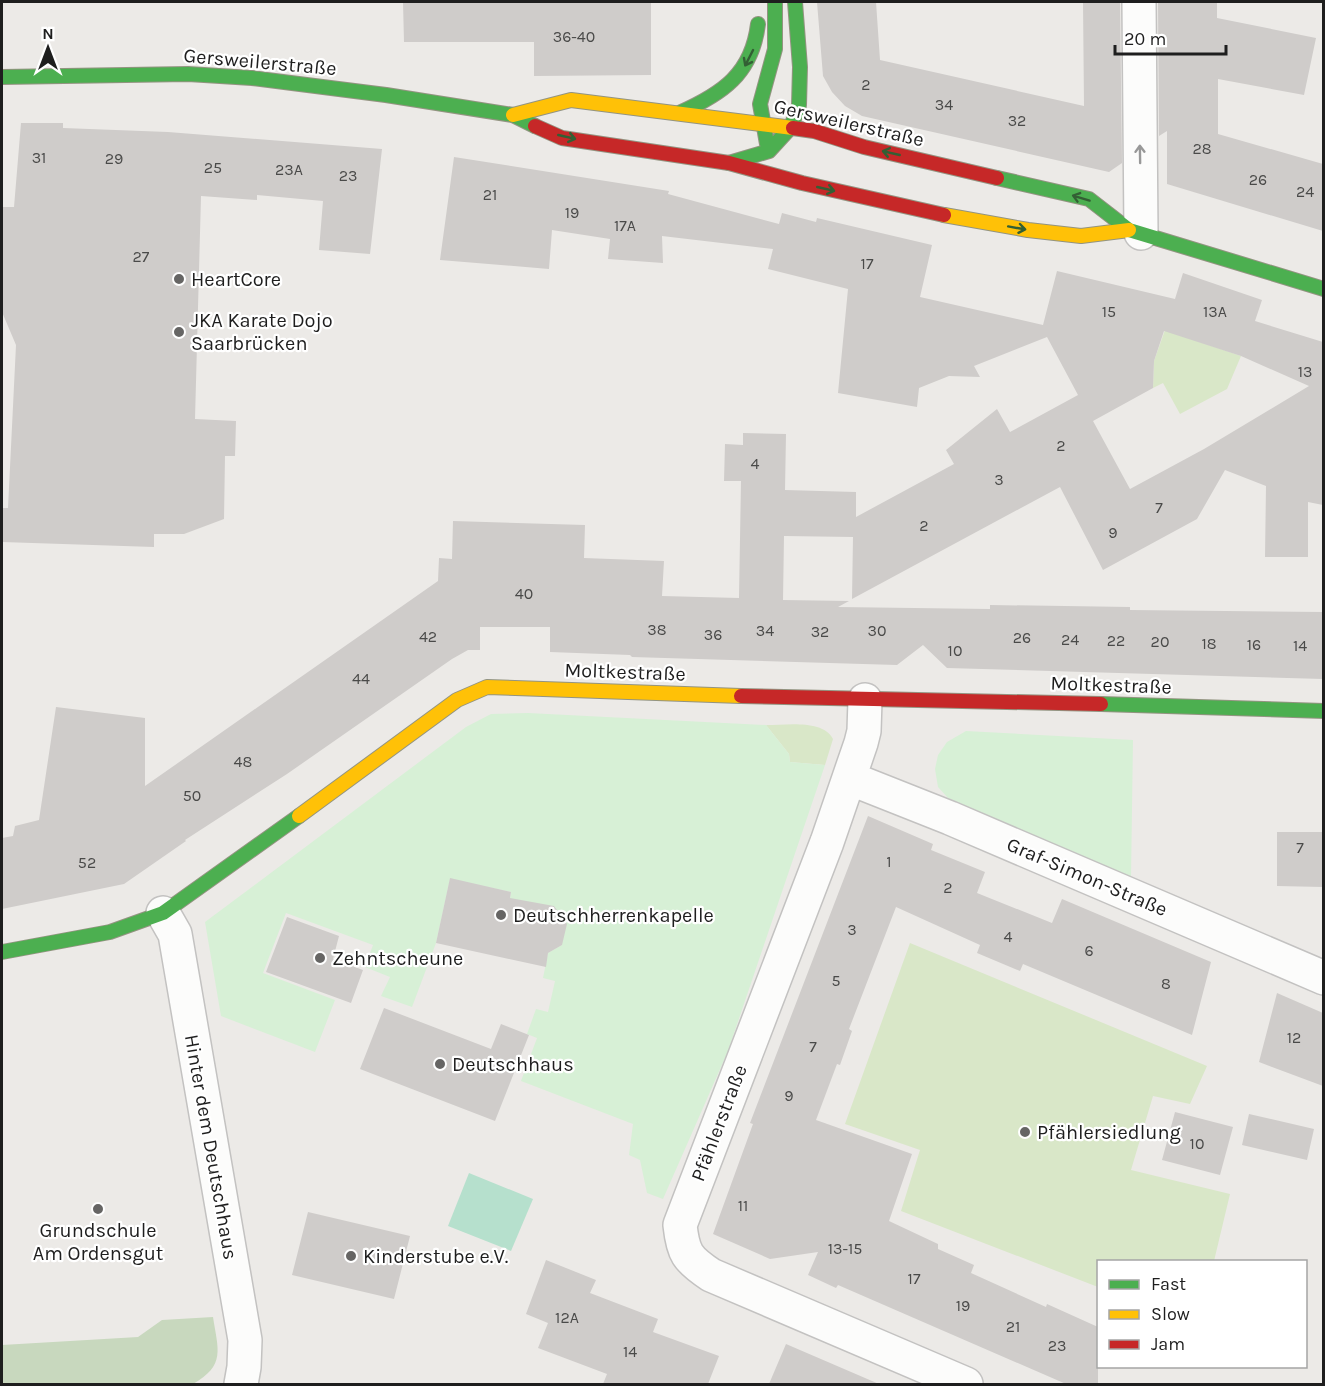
<svg xmlns="http://www.w3.org/2000/svg" width="1325" height="1386" font-family="Karla,sans-serif">
<style>
.grass{fill:#d9e7c8}
.forest{fill:#c8d8be}
.park{fill:#d7f0d6}
.pitch{fill:#b6e0cd}
.building{fill:#cfccca;fill-rule:evenodd}
.lines{fill:none;stroke-linecap:round;stroke-linejoin:round}
.street-casing{stroke:#c3c2c1;stroke-width:36}
.fast-casing{stroke:#939481;stroke-width:16}
.slow-casing{stroke:#939481;stroke-width:16}
.jam-casing{stroke:#939481;stroke-width:16}
.street{stroke:#fcfcfb;stroke-width:33}
.fast{stroke:#4caf50;stroke-width:14}
.slow{stroke:#ffc107;stroke-width:14}
.jam{stroke:#c62828;stroke-width:14}
.oneway{stroke:#335f34}
.oneway2{stroke:#989898}
.poi-dot{fill:#666564;stroke:#fff;stroke-width:2}
.labels{text-anchor:middle;dominant-baseline:central;stroke-width:4.5;stroke-linejoin:round;paint-order:stroke}
.number-label{font-size:16px;fill:#4a4a49}
.street-label{font-size:20px;fill:#1e1e1e;stroke:#fff}
.poi-label{font-size:20px;fill:#1e1e1e;stroke:#fff;text-anchor:start}
</style>
<rect width="100%" height="100%" fill="#eceae7"/>
<!-- grass -->
<path class="grass" d="M1165,330l76,26 -14,33 -47,25 -17,-31 -10,5 1,-27z
M766,725c20,0 57,-6 67,14l-8,26 -35,-3 -1,-8z
M910,943l297,123 -17,38 -37,-8 -22,74 99,24 -16,67 -116,1v25l-197,-76 19,-61 -75,-26z"/>
<!-- forest -->
<path class="forest" d="M213,1317c5,33 13,48 -20,67h-191v-39l136,-8 24,-17z"/>
<!-- park -->
<path class="park" d="M528,713l238,12 23,29 1,8 35,3 -97,286 -65,148 -16,-6 -7,-33 -11,-5 4,-31 -112,-43 16,-43 -10,-4 9,-25 12,3 7,-31 -12,-3 5,-25 14,-8 -52,-47 1,-6 -61,-13 -14,64 -24,64 -31,-11 9,-19 -25,-10 8,-22 -87,-32 -23,60 72,27 -20,52 -94,-36 -16,-94 261,-195 25,-13z
M966,731l167,9 -2,138 -183,-80 -10,-11 -3,-18 3,-14 9,-13z"/>
<!-- pitch -->
<path class="pitch" d="M469,1173l64,26 -22,52 -63,-25z"/>
<!-- building -->
<path class="building" d="M403,2h248v73l-117,1v-34h-130z
M817,2h59l4,58 204,46 -1,-104h37l2,161 -13,9 -247,-56 -17,-10 -13,-14 -9,-16z
M1158,2h59v16l99,20 -12,57 -86,-16v55l105,30v67l-156,-47v-53l-8,5z
M21,123h42v5l105,4 214,17 -12,105 -51,-4 4,-49 -66,-6v5l-56,-4 -6,223 41,2 -1,35h-10l-1,63 -40,15h-30v13l-152,-5v-34h6l8,-163 -14,-33v-105h12z
M454,157l215,34 -1,3 111,30 3,-11 34,9 1,-4 115,27 -12,52 123,28 14,-54 118,28 8,-26 79,27 -7,21 68,21v163l-15,-3v55h-43l1,-71 -41,-16 -28,49 -94,51 -43,-83 -208,112 1,-62 -69,-1 -1,64 66,1 -11,6 152,2v-4l140,2v3l193,2v67l-376,-11 -24,-23 -26,20 -265,-8 -2,-2 -80,-3v-25h-70v23h-12l-16,9 -165,115 -102,66 1,1 -62,43 -122,25v-71l11,-2 2,-10 24,-6 17,-113 89,11v68l293,-205 1,-23 13,1 1,-38 132,4 -1,33 80,3 -2,35 77,2 2,-117h-17l1,-37 18,1v-12l43,1 -1,56 71,2v25l98,-53 -8,-14 51,-41 13,23 68,-37 -31,-58 -73,29 6,11 -31,-1 -30,12 -2,19 -79,-14 10,-104 -80,-20 5,-20 -111,-13 1,27 -55,-4 2,-20 -58,-9 -3,39 -109,-9zM1164,331l77,25 68,30 -105,63 -74,40 -37,-68 60,-33 1,-27z
M868,816l65,28 -2,6 54,22 -8,21 75,30 10,-24 149,63 -19,73 -169,-71 -3,7 -43,-18 3,-8 -84,-38 -47,122 3,2 -12,34 -3,-1 -21,56 96,34 -23,67 49,23v5l36,16 -3,8 75,34 1,-3 51,23v57h-32l-228,-99 -2,3 -28,-13 10,-23 -48,7 -57,-25 40,-110 -3,-1z
M1277,832h46v55l-46,-1z
M450,878l61,14 -1,6 44,8 13,18 -5,21 -14,8 -2,14 -110,-24z
M287,917l52,19 -6,23 30,11 -12,33 -85,-31z
M1277,993l46,20v73l-64,-24z
M384,1008l107,41 10,-25 28,11 -34,86 -135,-52z
M1175,1112l58,15 -13,48 -58,-15z
M1249,1114l65,15 -7,31 -65,-15z
M308,1212l102,24 -16,63 -102,-24z
M546,1260l50,20 -6,13 68,26 -5,13 66,24 -11,28h-105l4,-10 -69,-26 10,-25 -22,-9z
M786,1344l93,40h-110z"/>
<g class="lines">
<!-- street casing -->
<g class="street-casing">
<path id="street" d="M1139,2l2,231
M865,700l-1,31 -3,12 -34,99 -147,383c3,28 7,34 31,50l255,109
M849,778l101,40 374,160
M163,913l12,21 70,406 -1,27 -3,17"/>
</g>
<!-- fast casing -->
<g class="fast-casing">
<path id="fast" d="M2,77l186,-3 64,4 134,17 127,20 22,11
M679,113c43,-19 73,-39 79,-89
M767,144l-7,-40 15,-55v-47
M729,163l40,-12 22,-24 8,-22 1,-38 -5,-65
M997,178l92,21 40,31 195,59
M1101,704l223,7
M2,952l108,-20 53,-19 136,-97"/>
</g>
<!-- slow casing -->
<g class="slow-casing">
<path id="slow" d="M513,115l58,-15 222,28
M944,215l84,15 53,6 48,-6
M299,816l158,-116 30,-13 254,9"/>
</g>
<!-- jam casing -->
<g class="jam-casing">
<path id="jam" d="M535,126l27,12 167,25 73,20 142,32
M793,128l21,3 50,16 133,31
M741,696l360,8"/>
</g>
<!-- street -->
<use href="#street" class="street"/>
<!-- fast -->
<use href="#fast" class="fast"/>
<!-- slow -->
<use href="#slow" class="slow"/>
<!-- jam -->
<use href="#jam" class="jam"/>
</g>
<!-- one-way arrows -->
<defs><path id="oneway-shaft" d="M-6 0H5M1.5-3L5.5 0L1.5 3" fill="none" stroke-width="1.6" stroke-linecap="round" stroke-linejoin="round" transform="scale(1.5)"/></defs>
<g class="oneway">
<use href="#oneway-shaft" transform="translate(749 58) rotate(117)"/>
<use href="#oneway-shaft" transform="translate(567 137) rotate(13)"/>
<use href="#oneway-shaft" transform="translate(891 153) rotate(-167)"/>
<use href="#oneway-shaft" transform="translate(826 189) rotate(13)"/>
<use href="#oneway-shaft" transform="translate(1081 198) rotate(-163)"/>
<use href="#oneway-shaft" transform="translate(1017 228) rotate(10)"/>
</g>
<use class="oneway2" href="#oneway-shaft" transform="translate(1140 154) rotate(-91)"/>
<!-- markers -->
<g class="poi-dot">
<circle cx="179" cy="279" r="6"/>
<circle cx="179" cy="332" r="6"/>
<circle cx="501" cy="915" r="6"/>
<circle cx="320" cy="958" r="6"/>
<circle cx="440" cy="1064" r="6"/>
<circle cx="1025" cy="1132" r="6"/>
<circle cx="98" cy="1209" r="6"/>
<circle cx="351" cy="1256" r="6"/>
</g>
<g class="labels">
<!-- number labels -->
<g class="number-label">
<text x="574" y="36">36-40</text>
<text x="866" y="84">2</text>
<text x="944" y="104">34</text>
<text x="1017" y="120">32</text>
<text x="1202" y="148">28</text>
<text x="39" y="157">31</text>
<text x="114" y="158">29</text>
<text x="213" y="167">25</text>
<text x="289" y="169">23A</text>
<text x="348" y="175">23</text>
<text x="1258" y="179">26</text>
<text x="1305" y="191">24</text>
<text x="490" y="194">21</text>
<text x="572" y="212">19</text>
<text x="625" y="225">17A</text>
<text x="141" y="256">27</text>
<text x="867" y="263">17</text>
<text x="1109" y="311">15</text>
<text x="1215" y="311">13A</text>
<text x="1305" y="371">13</text>
<text x="1061" y="445">2</text>
<text x="755" y="463">4</text>
<text x="999" y="479">3</text>
<text x="1159" y="507">7</text>
<text x="924" y="525">2</text>
<text x="1113" y="532">9</text>
<text x="524" y="593">40</text>
<text x="657" y="629">38</text>
<text x="765" y="630">34</text>
<text x="877" y="630">30</text>
<text x="820" y="631">32</text>
<text x="713" y="634">36</text>
<text x="428" y="636">42</text>
<text x="1022" y="637">26</text>
<text x="1070" y="639">24</text>
<text x="1116" y="640">22</text>
<text x="1160" y="641">20</text>
<text x="1209" y="643">18</text>
<text x="1254" y="644">16</text>
<text x="1300" y="645">14</text>
<text x="955" y="650">10</text>
<text x="361" y="678">44</text>
<text x="243" y="761">48</text>
<text x="192" y="795">50</text>
<text x="1300" y="847">7</text>
<text x="889" y="861">1</text>
<text x="87" y="862">52</text>
<text x="948" y="887">2</text>
<text x="852" y="929">3</text>
<text x="1008" y="936">4</text>
<text x="1089" y="950">6</text>
<text x="836" y="980">5</text>
<text x="1166" y="983">8</text>
<text x="1294" y="1037">12</text>
<text x="813" y="1046">7</text>
<text x="789" y="1095">9</text>
<text x="1197" y="1143">10</text>
<text x="743" y="1205">11</text>
<text x="845" y="1248">13-15</text>
<text x="914" y="1278">17</text>
<text x="963" y="1305">19</text>
<text x="567" y="1317">12A</text>
<text x="1013" y="1326">21</text>
<text x="1057" y="1345">23</text>
<text x="630" y="1351">14</text>
</g>
<!-- street labels -->
<g class="street-label">
<text transform="translate(260 62) rotate(5)">Gersweilerstraße</text>
<text transform="translate(849 123) rotate(13)">Gersweilerstraße</text>
<text transform="translate(625 672) rotate(2)">Moltkestraße</text>
<text transform="translate(1111 685) rotate(2)">Moltkestraße</text>
<text transform="translate(1087 877) rotate(23)">Graf-Simon-Straße</text>
<text transform="translate(719 1123) rotate(-69)">Pfählerstraße</text>
<text transform="translate(211 1147) rotate(80)">Hinter dem Deutschhaus</text>
</g>
<!-- poi labels -->
<g class="poi-label">
<text x="191" y="279">HeartCore</text>
<text x="191" y="320">JKA Karate Dojo<tspan x="191" dy="23">Saarbrücken</tspan></text>
<text x="513" y="915">Deutschherrenkapelle</text>
<text x="332" y="958">Zehntscheune</text>
<text x="452" y="1064">Deutschhaus</text>
<text x="1037" y="1132">Pfählersiedlung</text>
<text x="98" y="1230" text-anchor="middle">Grundschule<tspan x="98" dy="23">Am Ordensgut</tspan></text>
<text x="363" y="1256">Kinderstube e.V.</text>
</g>
</g>
<!-- border -->
<rect width="1325" height="1386" fill="none" stroke="#1e1e1e" stroke-width="6"/>
<!-- legend -->
<rect x="1097" y="1260" width="210" height="108" fill="#ffffff" stroke="#a5a5a5" stroke-width="1.5"/>
<rect x="1109" y="1280" width="30" height="9" fill="#4caf50" stroke="#a5a5a5" stroke-width="1.5"/>
<text x="1151" y="1290" font-size="18" fill="#1e1e1e">Fast</text>
<rect x="1109" y="1310" width="30" height="9" fill="#ffc107" stroke="#a5a5a5" stroke-width="1.5"/>
<text x="1151" y="1320" font-size="18" fill="#1e1e1e">Slow</text>
<rect x="1109" y="1340" width="30" height="9" fill="#c62828" stroke="#a5a5a5" stroke-width="1.5"/>
<text x="1151" y="1350" font-size="18" fill="#1e1e1e">Jam</text>
<!-- north arrow -->
<g transform="translate(48 48)" stroke="#ffffff" stroke-width="4.5" paint-order="stroke">
<path d="M0-4.5L10 22L0 15L-10 22Z" fill="#1e1e1e"/>
<text y="-9" font-size="16" font-weight="bold" text-anchor="middle" fill="#1e1e1e">N</text>
</g>
<!-- scale -->
<path d="M1115 45v9h111v-9" fill="none" stroke="#1e1e1e" stroke-width="3"/>
<text x="1124" y="45" font-size="18" fill="#1e1e1e" stroke="#ffffff" stroke-width="4.5" paint-order="stroke">20 m</text>
</svg>
